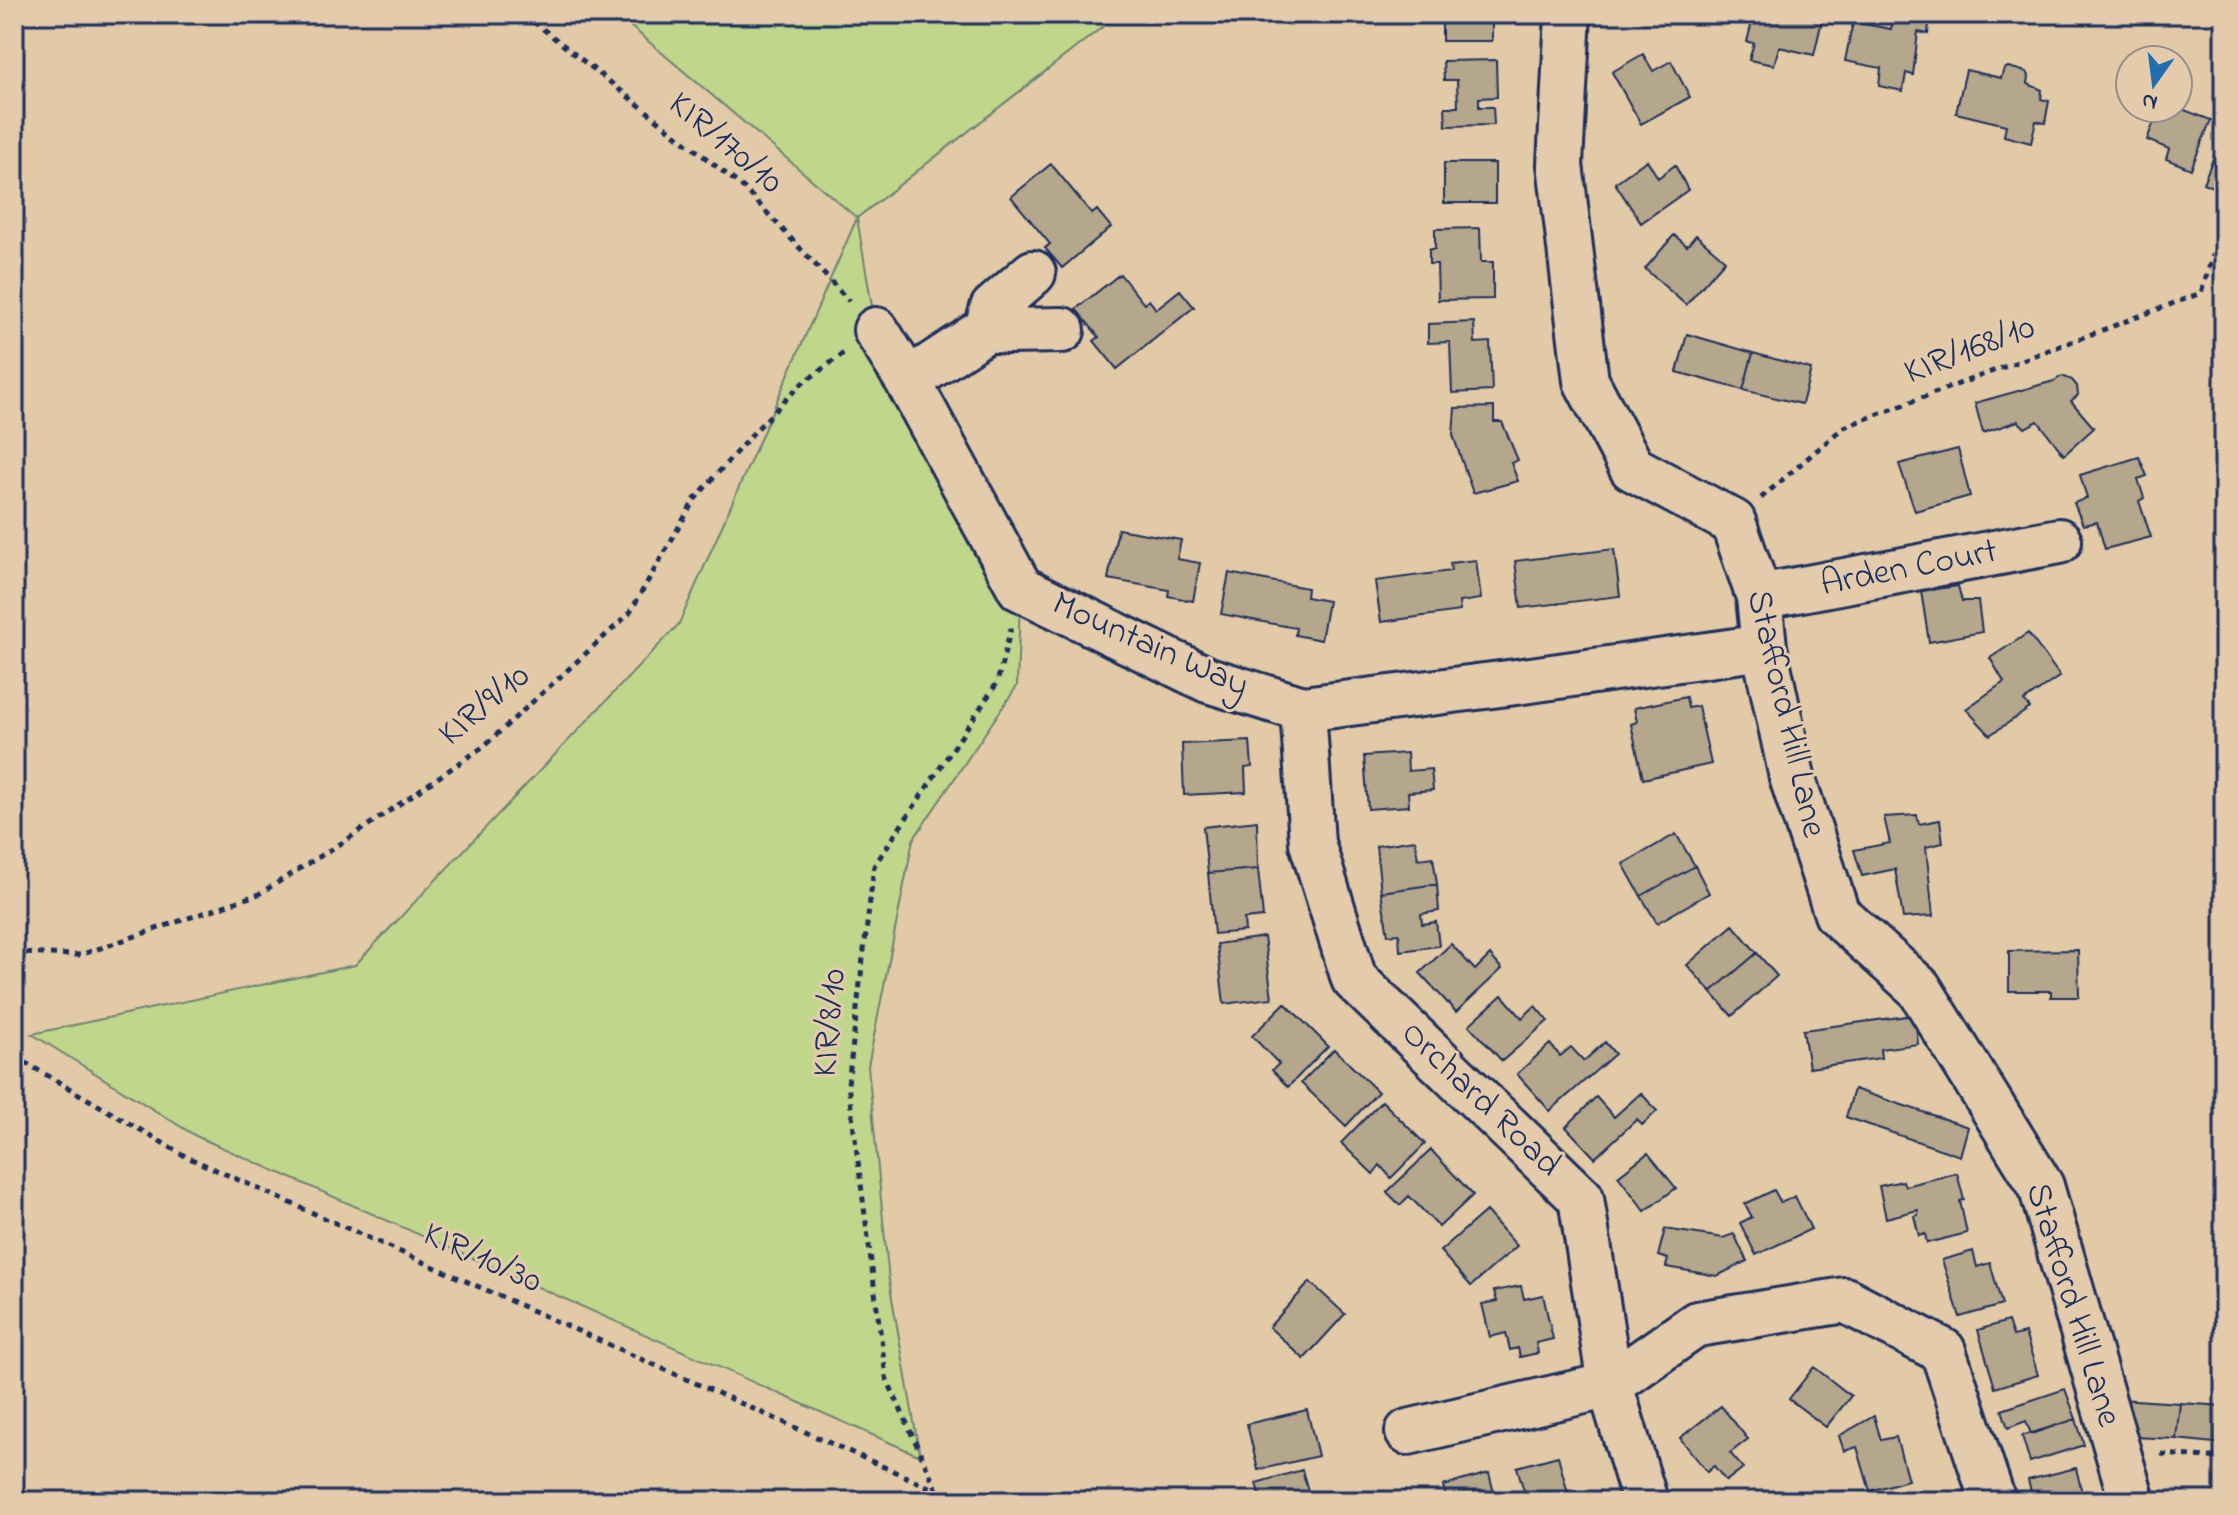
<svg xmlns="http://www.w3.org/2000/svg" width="2238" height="1515" font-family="'Indie Flower',sans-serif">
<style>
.green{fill:#c0d68b;stroke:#6e8274;stroke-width:2}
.building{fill:#b5a78b;stroke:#1b2f5e;stroke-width:2}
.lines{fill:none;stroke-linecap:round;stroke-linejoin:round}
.minor-casing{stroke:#1b2f5e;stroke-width:50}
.path{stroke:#1b2f5e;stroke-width:5;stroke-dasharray:6 6;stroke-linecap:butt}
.minor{stroke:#e3cbac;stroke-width:44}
.labels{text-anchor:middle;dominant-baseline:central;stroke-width:6;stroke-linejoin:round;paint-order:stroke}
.street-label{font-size:36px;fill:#1b2f5e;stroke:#e3cbac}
</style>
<rect width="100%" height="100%" fill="#e2caa6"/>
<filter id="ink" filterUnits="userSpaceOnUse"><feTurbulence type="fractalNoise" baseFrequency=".0125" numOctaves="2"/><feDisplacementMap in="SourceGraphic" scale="16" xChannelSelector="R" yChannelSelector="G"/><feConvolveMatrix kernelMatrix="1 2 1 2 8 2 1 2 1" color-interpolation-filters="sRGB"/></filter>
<g filter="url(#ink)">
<!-- green -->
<path class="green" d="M616,14h503l-262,204 19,112 146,217 -5,139 -104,154 -45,226 21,215 31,175 -724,-320 -164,-102 323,-69 324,-341 178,-406z"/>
<!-- building -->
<path class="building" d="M1442,14h50v27h-50z
M1754,14h60l9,2 -9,39 -35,-8 -5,18 -25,-5 5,-17 -7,-1z
M1894,14h36l-2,20 -10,-2 -5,43 -7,-2 -3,18 -24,-5 2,-18 -36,-7 8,-39 38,7z
M1643,54l10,17 18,-10 19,36 -49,27 -29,-52z
M1496,60l1,37 -18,1v9h14l1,18 -48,1 -1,-19h13l-1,-27h-13l-1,-19z
M2008,67l19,5 2,4 -1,8 14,6 -1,9 8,2 -4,22 -9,-2 -5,22 -27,-7 2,-11 -50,-12 10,-43 35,8 3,-9z
M2178,87l13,5 -7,18 27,10 -20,49 -25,-10 3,-10 -22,-9 12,-32h19z
M2222,137l2,1v54l-21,-9z
M1647,160l11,18 17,-13 13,25 -47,33 -26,-40z
M1444,163h51v40h-51z
M1051,164l41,50 5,-4 14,17 -49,41 -17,-20 5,-4 -39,-47z
M1480,228l1,34h12v37l-55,1 -1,-36h-8v-15h6v-20z
M1674,235l13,11 9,-11 29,25 -39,45 -41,-36z
M1120,274l24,30 5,-4 7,9 24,-19 14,17 -77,62 -23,-28 5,-4 -23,-28z
M1474,322l1,21 15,-1 2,49 -40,2 -2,-51 -22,1v-19z
M1687,334l66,19 -10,37 -66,-18z
M1753,353l58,16 -9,35 -59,-14z
M2062,376l10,4 5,6 1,9 -7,6 23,27 -30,27 -26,-34 -13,7 -7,-7 -35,12 -8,-30 79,-22z
M1494,407v15h8l16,38 -7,3 7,18 -45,12 -20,-58 2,-27z
M1958,449l12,47 -55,15 -16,-47z
M2139,457l8,19 -9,3 6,19 -5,3 12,36 -46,12 -8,-27 -14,3 -9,-22 13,-5 -7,-23z
M1118,529l63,11 -4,19 23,4 -7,38 -25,-5 1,-6 -61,-11z
M1614,549l6,47 -99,12 -6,-47z
M1476,560l5,39 -22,3 1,9 -79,11 -6,-41 76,-10 -1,-8z
M1229,573l78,15 -1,9 22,4 -7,39 -26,-5 1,-7 -75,-14z
M1958,586l4,15h16l4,31 -53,10 -8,-51z
M2028,633l32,43 -36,25 6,7 -40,27 -24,-26 38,-27 -14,-24z
M1686,697l2,11 10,-2 13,58 -68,15 -12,-55 6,-2 -3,-14z
M1250,741l2,26 -7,1 1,24 -62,3 -2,-51z
M1407,753l1,18 23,-2 2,21 -25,2 1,14 -41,3 -4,-53z
M1917,815l2,9 21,-4 3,23 -17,4 7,69 -30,2 -8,-49 -33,7 -8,-26 36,-7 -6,-26z
M1257,821l1,48 -50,4 -5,-46z
M1676,834l19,32 -54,30 -18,-32z
M1415,840l3,19 15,-2 4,27 -56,8 -5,-46z
M1695,866l14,27 -52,30 -16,-27z
M1258,869l5,48 -19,2 1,12 -31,3 -6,-61z
M1437,884l2,27 -18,3 1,10 14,-2 3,24 -39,5 -1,-17 -11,1 -7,-43z
M1733,925l24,28 -46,39 -24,-27z
M1264,937l8,61 -48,6 -7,-60z
M1451,944l24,26 15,-15 12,14 -46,43 -36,-39z
M2078,950l1,47h-28v-6h-42v-40z
M1757,953l20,23 -45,40 -21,-24z
M1502,995l20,23 13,-12 13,15 -46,40 -33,-36z
M1285,1003l43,43 -40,41 -16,-17 7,-6 -27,-28z
M1915,1015l3,29 -38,5 1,9 -72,10 -6,-38z
M1605,1042l10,12 -65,57 -33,-37 33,-30 10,12 11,-9 13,14z
M1334,1049l44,43 -32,34 -45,-43z
M1854,1089l114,38 -8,29 -114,-39z
M1641,1093l16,18 -15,14 -5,-6 -42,39 -29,-31 30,-30 18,20z
M1382,1101l43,43 -34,34 -11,-13 -7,9 -32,-31z
M1431,1150l42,45 -34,32 -30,-31 -9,9 -13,-13z
M1648,1153l28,35 -31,23 -27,-35z
M2218,1167h6v42l-9,-1z
M1957,1173l7,27 -4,1 7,32 -40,10 -2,-9 -6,2 -5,-20 4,-1v-5l-32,8 -7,-32 24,-5 2,5z
M1774,1190l7,13 14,-7 16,33 -55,26 -16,-32 12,-6 -7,-13z
M1486,1211l31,35 -46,40 -31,-35z
M1665,1229l58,9 11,-4 13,27 -30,15 -51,-9 2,-8 -10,-3z
M1973,1251l4,16 13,-4 12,42 -42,12 -18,-57z
M1310,1282l35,32 -41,45 -35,-32z
M1521,1286l3,13 19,-4 10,44 -17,4 2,10 -18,4 -2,-9 -8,2 -4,-17 -16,4 -8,-33 15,-3 -3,-10z
M2008,1321l5,15 12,-3 13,42 -43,13 -17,-58z
M1814,1367l37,29 -25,31 -37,-28z
M2065,1389l11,30 -45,15 -5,-13 -18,7 -6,-18z
M2119,1399l61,4 -4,36 -43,-2z
M2180,1403l44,3v38l-48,-5z
M1721,1406l27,33 -18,14 13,15 -17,13 -12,-15 -7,6 -27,-34z
M1307,1410l11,46 -60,14 -11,-46z
M1874,1416l7,24 15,-3 12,43 -38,11 -13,-44 -13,4 -5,-15z
M2076,1419l8,26 -54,17 -8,-26z
M1558,1456l12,45h-43l-10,-34z
M2076,1468l8,33h-51l-5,-21z
M1302,1470l9,31h-50l-5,-18z
M1489,1473l7,28h-49l-4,-15z"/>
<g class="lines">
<!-- minor casing -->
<g class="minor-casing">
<path id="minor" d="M1568,14l-8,150 26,217 46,87 101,54 26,75 5,50 28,130 45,137 82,74 122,198 91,315
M1033,273l-40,35 -6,21 21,2 54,-1
M876,330l32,51 112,207 188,92 95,29 213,-27 248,-35
M908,381l79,-52
M1759,597l300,-56
M1303,709l9,134 42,136 227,219 29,187 35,116
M1408,1432l202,-47 87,-61 148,-24 98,51 50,150"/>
</g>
<!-- path -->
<path class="path" d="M524,14l221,175 104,112
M1761,498l83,-71 357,-134 12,-38 11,-10
M14,953l66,2 179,-61 89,-55 135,-92 146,-133 66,-115 60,-68 44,-45 45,-33
M14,1056l173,101 751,334
M2161,1454l63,4
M942,1501l-56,-124 -38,-293 26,-218 123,-183 14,-55"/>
<!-- minor -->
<use href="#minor" class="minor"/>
</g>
</g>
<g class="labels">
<!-- street labels -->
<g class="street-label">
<text transform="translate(725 144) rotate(40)">KIR/170/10</text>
<text transform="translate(1970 351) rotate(-21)">KIR/168/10</text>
<text transform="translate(1909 569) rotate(-11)">Arden Court</text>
<text transform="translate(1150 646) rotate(24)">Mountain Way</text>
<text transform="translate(485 706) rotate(-40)">KIR/9/10</text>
<text transform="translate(1785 714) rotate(77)">Stafford Hill Lane</text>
<text transform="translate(831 1023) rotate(-85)">KIR/8/10</text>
<text transform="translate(1480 1100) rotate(44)">Orchard Road</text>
<text transform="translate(482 1259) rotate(24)">KIR/10/30</text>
<text transform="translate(2072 1305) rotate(73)">Stafford Hill Lane</text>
</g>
</g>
<!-- margin -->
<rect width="2238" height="1515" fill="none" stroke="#e3cbac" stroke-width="48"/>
<rect x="24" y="24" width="2190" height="1467" fill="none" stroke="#1b2f5e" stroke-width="3" filter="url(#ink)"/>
<!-- north arrow -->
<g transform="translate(2154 84) rotate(194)"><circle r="38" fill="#e3cbac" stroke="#938d8d" stroke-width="2"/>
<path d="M0-6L14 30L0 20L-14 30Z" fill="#1f6fb2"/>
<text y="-12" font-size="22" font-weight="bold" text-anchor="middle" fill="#1b2f5e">N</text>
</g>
</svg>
